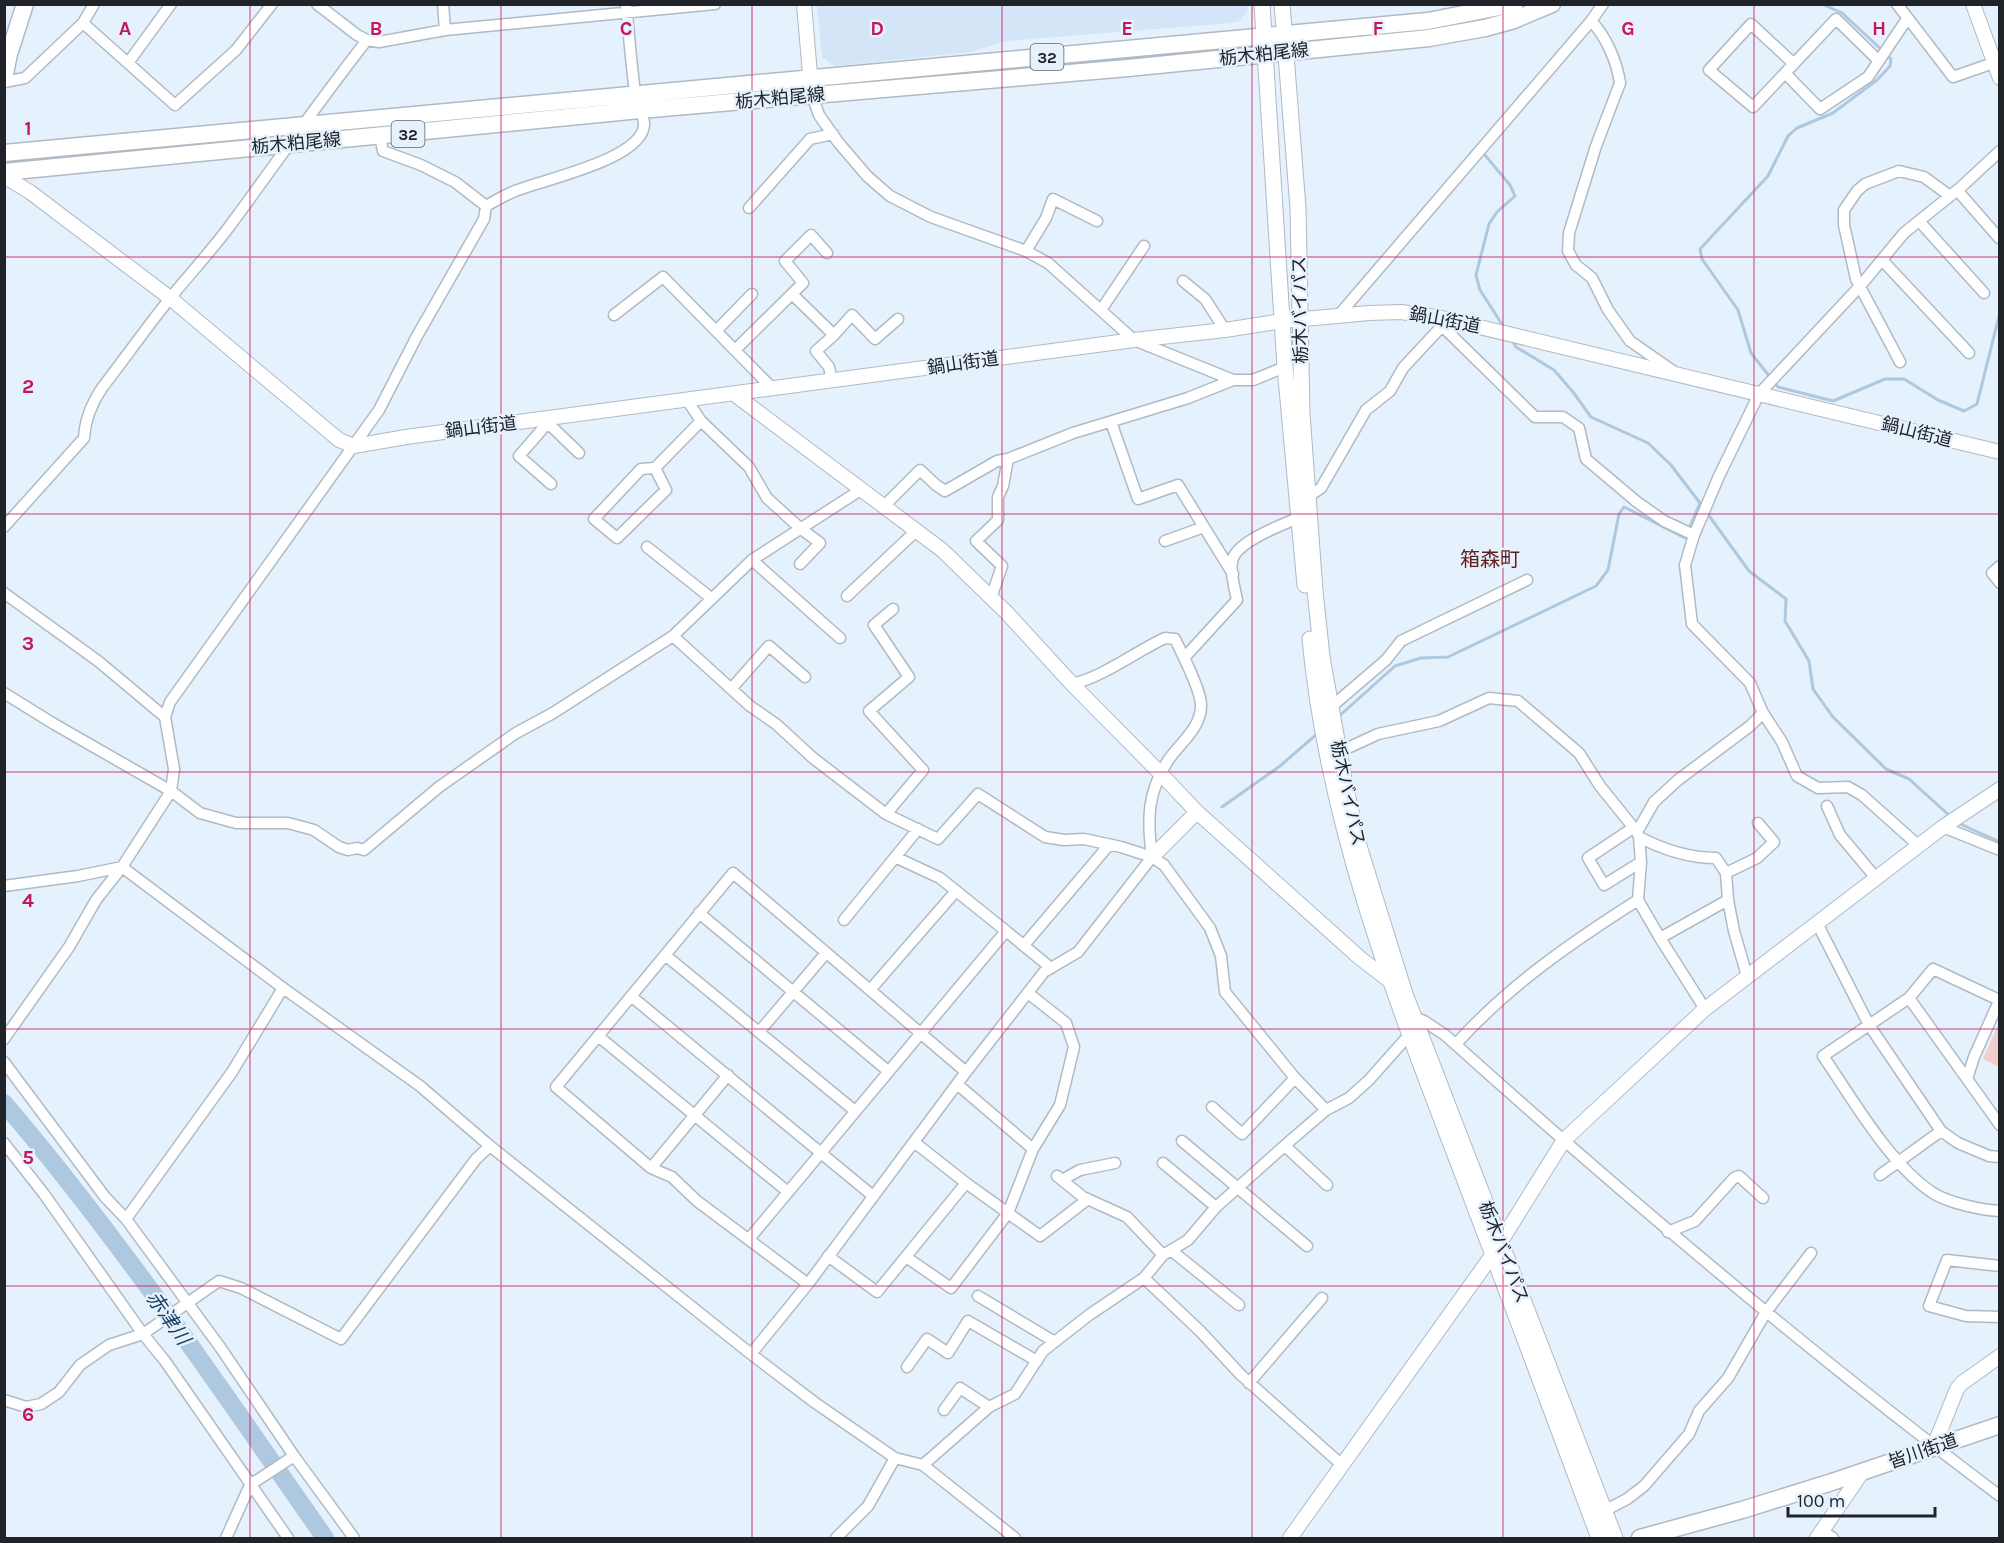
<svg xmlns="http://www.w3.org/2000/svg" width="2004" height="1543" font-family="Karla,'Noto Sans JP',sans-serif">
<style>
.built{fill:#d3e5f6}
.green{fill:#f4cdca}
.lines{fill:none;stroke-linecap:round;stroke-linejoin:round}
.stream{stroke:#aec8e0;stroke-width:3}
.river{stroke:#aec8e0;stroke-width:18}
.minor-casing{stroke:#afbac5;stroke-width:13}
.tertiary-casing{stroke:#afbac5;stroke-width:16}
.secondary-casing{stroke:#afbac5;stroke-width:17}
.primary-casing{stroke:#afbac5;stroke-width:19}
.minor{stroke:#fff;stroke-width:10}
.tertiary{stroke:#fff;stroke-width:14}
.secondary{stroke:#fff;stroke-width:15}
.primary{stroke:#fff;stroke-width:16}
.grid{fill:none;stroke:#c2185b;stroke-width:1.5;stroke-opacity:0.55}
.labels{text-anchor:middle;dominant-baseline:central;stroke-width:5;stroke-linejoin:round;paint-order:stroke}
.shield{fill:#e5f1fc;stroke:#5b6268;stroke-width:1.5}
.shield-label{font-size:16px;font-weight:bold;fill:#202428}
.street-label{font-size:18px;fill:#202428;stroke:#e5f1fc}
.neighbourhood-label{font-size:20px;fill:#621d1c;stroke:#e5f1fc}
.water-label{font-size:20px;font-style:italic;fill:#1a4264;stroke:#e5f1fc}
.grid-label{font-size:20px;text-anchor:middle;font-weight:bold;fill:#c2185b;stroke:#e5f1fc;stroke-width:5;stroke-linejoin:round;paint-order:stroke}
</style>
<rect width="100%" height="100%" fill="#e5f1fc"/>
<!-- built -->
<path class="built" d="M817,5v-1l431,1v5l-8,11 -9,2 -224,18 -36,11 -136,14 -13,-9z"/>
<!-- green -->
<path class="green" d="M1999,1023l1,44h-1l-16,-8z"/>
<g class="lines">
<!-- stream -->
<path class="stream" d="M1822,4l20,9 40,37
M1484,154l26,31 5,11 -18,16 -8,12 -13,51 4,15 25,39
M1512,340l4,7 38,23 19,22 18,25 57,26 23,22 32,42
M1770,377l-19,-24 -13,-43 -36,-51 -2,-10 68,-73 20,-40 9,-8 36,-15 44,-33 13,-14 1,-7 -4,-4
M1774,382l4,5 55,14 52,-22h19l34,21 26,11 13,-7 23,-92
M1707,513l42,58 37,28 -1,22 24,40 4,28 20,28 53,52 23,10 42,38
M1337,718l58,-52 26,-8 27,-1 148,-71 12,-16 11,-56 5,-7 61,31 15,-35
M1222,807l58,-41 38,-33
M1958,823l42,19"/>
<!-- river -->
<path class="river" d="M4,1103c117,137 218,288 321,435"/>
<!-- minor casing -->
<g class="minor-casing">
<path id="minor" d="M317,4l40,31 10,5 12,2 66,-12 270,-26
M443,4l2,26
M1897,4l56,73 46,-16
M1591,21c15,15 26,41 29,62l-24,63 -27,87 -1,18 8,14 16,13 16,32 22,31 43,30
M83,23l92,82 61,-55 36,-46
M128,63l43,-59
M1794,64l-43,-40 -42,46 44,37 83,-88 43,42
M1785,73l35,36 48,-32 39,-58
M4,82l21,-4 58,-55 11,-19
M812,95l7,20 19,27 29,34 23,20 41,21 95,34 22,12 86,77 99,40
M380,136l3,15 38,14 34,17 31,24
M1957,190l42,48
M749,208l61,-69 23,-5
M1919,221l65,72
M1026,251l20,-33 7,-19 44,22
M1882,260l87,93
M1183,281l22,18 20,31
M792,294l42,41 18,-20 23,24 23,-20
M1101,310l43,-64
M614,315l49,-38 110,112
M1338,316l253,-295 12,-17
M1442,318v8l93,91h28l16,11 7,31 51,43 27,19 30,14
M716,331l36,-37
M735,350l68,-67 -18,-22 26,-26 16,18
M1900,362l-44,-83 -12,-54v-15l13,-19 8,-7 34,-13 25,6 26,19
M832,381l-3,-14 -13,-16 18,-16
M701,421l48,46 18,31 33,30 20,15 -20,21
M1111,422l27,77 40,-14 55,89
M548,423l31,30
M655,468l11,22 -49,48 -23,-19 47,-50 14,-1 46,-47 -14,-21
M551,484l-32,-28 33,-38
M1308,497l13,-9 45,-78 24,-19 13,-23 39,-42
M885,505l35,-35 16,15 9,6 52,-30 11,-2
M4,527l80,-89c1,-19 8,-35 18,-50 23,-30 45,-61 69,-91 19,-23 40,-46 58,-70 46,-62 90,-126 138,-187
M1165,541l39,-14
M647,547l64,51
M752,560l88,78
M2000,566l-8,7 8,10
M4,593l94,68 67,56
M847,596l69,-65
M991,598l11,-32 -26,-25 22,-21v-23l5,-11 5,-27 65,-26 115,-35 45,-18h20l32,-13
M673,636l77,70 26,18 37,34 73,56 52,25 40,-45 67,43 19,3 20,-1 37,8 31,10 12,8 46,63 11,28 4,36 70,86 31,32
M1184,658l53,-58c-2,-11 -7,-27 -5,-38 2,-20 50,-37 66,-44
M731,689l38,-43 36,31
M4,693l50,31 117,67 29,22 36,10h52l26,7 25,17 9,3 9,-2 7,2 75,-63 77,-54 37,-20 120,-77 79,-76 110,-71
M1331,707l55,-47 15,-19 126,-61
M1339,752l39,-18 61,-13 50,-23 29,3 61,52 21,33 37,46
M1827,806l13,29 36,43
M886,814l37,-44 -54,-59 40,-34 -35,-52 19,-16
M1943,827l57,23
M1633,828l-45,30 16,27 37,-23
M1639,837c25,13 49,21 77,21l10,15 2,27 6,31 13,45
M1919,846l-57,-51 -14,-8 -30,1 -21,-12 -15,-34 -19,-29 -13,-30 -58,-59 -7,-59 9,-30 25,-59 40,-82 102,-109 43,-52 56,-45 40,-37
M895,857l45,21 66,53
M1726,873l31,-15 17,-16 -16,-19
M4,886l74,-10 44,-9 161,121 137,98 70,60 261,208 63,48 81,56 28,7 92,73
M699,913l189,158
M844,920l74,-91
M1817,923l52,102 40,-27 24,-29 66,31
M1660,938l68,-38
M1024,945l85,-100
M665,955l190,156
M870,990l86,-99
M631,996l242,200
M1909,998l91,127
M1705,1009l-45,-71 -22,-38 3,-38 -2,-25 -2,-5 17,-30 24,-22 72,-54 13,-13
M1410,1015l14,6 21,14c179,161 362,316 555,461
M759,1032l67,-79
M598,1036l190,156
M4,1039l65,-92 27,-47 26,-33 49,-76 3,-22 -9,-52 5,-15 209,-292 38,-74 67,-117 2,-13c9,-5 19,-11 29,-15 26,-11 131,-32 129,-68 -1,-10 -7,-21 -9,-31 -4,-29 -6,-58 -9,-88
M1456,1044c52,-58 116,-102 182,-144
M4,1062l101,135 21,22 94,128 74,109 60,82
M1967,1079l7,-22 26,-58
M957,1084l76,65
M1212,1107l30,27 53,-56
M1182,1141l125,105
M4,1143l40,51 99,140 22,27 123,177
M1285,1146l42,39
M2000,1157l-11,-1 -31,-13 -17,-12 -72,-106 -46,31c29,42 67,109 110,137 16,10 48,17 67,18
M1163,1163l53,44
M651,1168l77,-93
M1880,1175l61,-44
M1057,1176l26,21 44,20 36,38
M1062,1180l18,-10 35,-7
M966,1183l74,53 48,-37
M126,1219l106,-147 51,-84
M1668,1232l27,-11 39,-43 5,-2 24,22
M749,1239l257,-308 45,37
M1172,1251l67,54
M828,1256l49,36 89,-109 -52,-41
M906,1257l45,31 57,-75 25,-64 27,-44 14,-58 -8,-24 -38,-30
M2000,1266l-53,-6 -18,46 37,10 34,1
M1144,1278l56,53 41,44 101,90
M808,1284l-111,-83 -25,-24 -21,-9 -95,-81 177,-214 233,199
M978,1296l77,46
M751,1354l57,-70 158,-212 78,-100 34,-20 74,-95c-5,-38 -5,-65 17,-98 12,-17 33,-32 32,-55 -1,-16 -19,-50 -26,-65l-10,-1c-30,14 -62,39 -93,46
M907,1367l20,-28 21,14 20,-32 69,40
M1249,1383l73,-85
M4,1400l22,7 15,-3 18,-12 21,-27 29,-20 34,-11 76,-53 22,7 100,51 135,-180 14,-13
M944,1410l16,-22 29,19
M923,1465l66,-58 26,-13 28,-43 46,-36 55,-37 19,-23 25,-15 28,-33 75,-67 35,-30 23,-12 20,-18 40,-45
M1604,1511l23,-12 17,-13 45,-52 10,-23 29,-33 38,-66 45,-59
M1822,1531l11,7
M226,1538l24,-53 44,-29
M836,1538l32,-32 27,-48"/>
</g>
<!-- tertiary casing -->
<g class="tertiary-casing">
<path id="tertiary" d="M804,4l7,82
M1973,4l27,74
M4,176l26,16 140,106 169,142 15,6 52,-9 728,-97 91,-10 57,-9 87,-8 32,-1 41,6 558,134
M734,394l208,156 65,63 65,71 88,89 37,39 163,146 35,27
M1152,857l45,-45
M1934,1446l23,-57 5,-6 38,-27
M1290,1538l203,-284 71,-114 141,-131 238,-182 57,-38
M1817,1538l46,-67"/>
</g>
<!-- secondary casing -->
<g class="secondary-casing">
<path id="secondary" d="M1262,4l23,363 20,218
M1282,4l16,204 4,206 13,177 7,66 23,128 14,61 46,148 210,544
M1310,639c18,188 85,359 152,534 46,121 92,244 137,365"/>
</g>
<!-- primary casing -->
<g class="primary-casing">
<path id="primary" d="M4,79l5,-25 16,-50
M4,153l1424,-132 87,-17
M4,172l636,-62 488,-42 301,-30 56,-10 29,-8 38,-16
M1640,1538l102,-28 90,-28 168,-57"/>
</g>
<!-- minor -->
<use href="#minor" class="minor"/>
<!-- tertiary -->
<use href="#tertiary" class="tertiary"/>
<!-- secondary -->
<use href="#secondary" class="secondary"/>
<!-- primary -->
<use href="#primary" class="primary"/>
</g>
<!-- grid -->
<path class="grid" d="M250,4v1534M501,4v1534M752,4v1534M1002,4v1534M1252,4v1534M1503,4v1534M1754,4v1534M4,257h1996M4,514h1996M4,772h1996M4,1029h1996M4,1286h1996"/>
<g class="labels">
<!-- shield labels -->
<g class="shield">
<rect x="1030.5" y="44" width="33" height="26" rx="4.5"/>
<rect x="391.5" y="121" width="33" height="26" rx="4.5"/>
</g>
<g class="shield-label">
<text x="1047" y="57">32</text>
<text x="408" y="134">32</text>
</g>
<!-- street labels -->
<g class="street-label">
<text transform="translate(1264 54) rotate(-6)">栃木粕尾線</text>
<text transform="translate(780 98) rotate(-5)">栃木粕尾線</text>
<text transform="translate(296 143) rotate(-5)">栃木粕尾線</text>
<text transform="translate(1300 310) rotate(-91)">栃木バイパス</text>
<text transform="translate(1445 320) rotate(11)">鍋山街道</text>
<text transform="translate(963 363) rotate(-8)">鍋山街道</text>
<text transform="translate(481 427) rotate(-7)">鍋山街道</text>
<text transform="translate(1917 432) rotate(14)">鍋山街道</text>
<text transform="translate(1348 793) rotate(78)">栃木バイパス</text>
<text transform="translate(1504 1252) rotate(69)">栃木バイパス</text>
<text transform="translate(1923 1451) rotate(-19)">皆川街道</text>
</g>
<!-- neighbourhood labels -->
<g class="neighbourhood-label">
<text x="1490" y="559">箱森町</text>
</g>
<!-- water labels -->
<g class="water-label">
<text transform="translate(168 1318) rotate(55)">赤津川</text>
</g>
</g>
<g class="grid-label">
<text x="125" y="35">A</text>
<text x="376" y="35">B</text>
<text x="626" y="35">C</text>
<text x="877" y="35">D</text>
<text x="1127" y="35">E</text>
<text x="1378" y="35">F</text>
<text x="1628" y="35">G</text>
<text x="1879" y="35">H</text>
<text x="28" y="135">1</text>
<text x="28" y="393">2</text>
<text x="28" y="650">3</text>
<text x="28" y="907">4</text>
<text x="28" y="1164">5</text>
<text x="28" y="1421">6</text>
</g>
<!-- border -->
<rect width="2004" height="1543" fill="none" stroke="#202428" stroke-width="12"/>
<!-- scale -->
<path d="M1788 1507v9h147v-9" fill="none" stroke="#202428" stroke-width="3"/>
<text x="1797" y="1507" font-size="18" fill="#202428" stroke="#e5f1fc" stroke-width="4.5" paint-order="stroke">100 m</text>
</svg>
